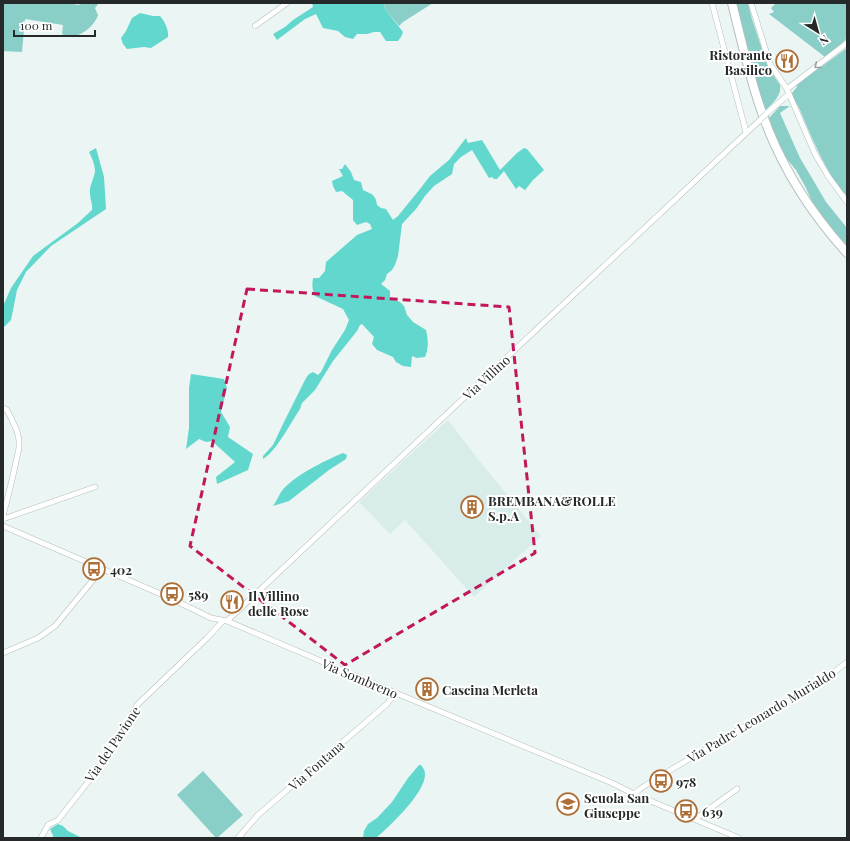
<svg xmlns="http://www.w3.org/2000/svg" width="850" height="841" font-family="'Playfair Display',serif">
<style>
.built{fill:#d8ece9}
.green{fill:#89cfc8}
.forest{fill:#61d7cd}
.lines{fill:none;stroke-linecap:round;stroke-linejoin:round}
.minor-casing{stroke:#b4bebd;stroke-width:6}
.trunk-casing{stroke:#b4bebd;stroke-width:10}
.minor{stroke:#fff;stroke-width:5}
.trunk{stroke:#fff;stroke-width:8}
.minor-bridge-casing{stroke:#b4bebd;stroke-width:6;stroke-linecap:butt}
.minor-bridge{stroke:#fff;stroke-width:5}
.oneway{stroke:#9d9f9f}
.marked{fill:none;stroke:#c2185b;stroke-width:3;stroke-dasharray:8 5;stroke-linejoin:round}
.labels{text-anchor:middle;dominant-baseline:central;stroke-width:4;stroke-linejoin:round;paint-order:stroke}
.poi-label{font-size:13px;font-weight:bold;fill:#252929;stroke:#fff;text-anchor:start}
.street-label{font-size:13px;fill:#252929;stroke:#fff}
</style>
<rect width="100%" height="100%" fill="#ebf5f4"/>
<!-- built -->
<path class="built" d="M448,420l33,43 60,73 -67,61 -69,-77 -15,14 -31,-32z"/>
<!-- green -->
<path class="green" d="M3,3h64l12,2 1,-2h19l-4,5 3,7c-4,13 -23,27 -36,19l1,-9 -38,-6 -3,33 -19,-1z
M384,3h49l-30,19 -4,4 -14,-17z
M736,3h12l4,16 16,48 12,18c2,10 -7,18 -14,25l-9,-25z
M776,3h71v35l-12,12 -10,7 -56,-43 5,-2 -3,-4z
M847,48v148c-4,-4 -8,-9 -12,-14 -14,-22 -25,-48 -35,-72 -3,-7 -7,-9 -8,-17l5,-6 -2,-3 25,-19 1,2z
M780,106h10l-10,7 20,45 9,15 17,29 21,26v18l-18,-21 -16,-21 -7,-16 -10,-18 -10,-12 -10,-20 -7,-20z
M203,771l40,44 -26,23h-1l-39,-43z"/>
<!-- forest -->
<path class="forest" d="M312,3h72l1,6 18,23 -2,5 -3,4h-12l-6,-9h-6l-7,2h-10l-4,5 -8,-2 -7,-6 -15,-3 -7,-14 -11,5 -28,21 -4,-6 12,-7 8,-7 20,-13z
M140,13l13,3h7c5,6 9,14 8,21l-17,11 -7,-1 -17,2 -4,-5 -2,-6 5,-7 6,-13z
M466,138l2,5 14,-3 18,30 17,-17 7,-5 3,1 17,21 -11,10 -8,10 -6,-4 -3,3 -12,-18 -7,8h-3l-2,-2 -3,1 -17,-28 -11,7 -7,7 -2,10 -18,12 -9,10 -9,13 -14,15 -4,32 -3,9 -3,5 -5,4 -2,6 -4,4 4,3 5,4v7l10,4 4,4 3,9 6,7 13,8c2,9 3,17 -1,27l-8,1 -5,-2 -1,11 -8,-1 -7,-4 -3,-5 -16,-7 -5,-6 2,-7 -12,-13 -2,1 -3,6 -24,30 -18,29 -13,13 -2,6c-8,12 -25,44 -37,50v-3l10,-11 11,-23 22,-44 3,-4 4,-2 5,3 3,-3 11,-22 13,-20 4,-10 -6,-11 -28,-13c-3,-6 -3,-11 -2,-18h6l6,-7 1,-9 31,-27 15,-6 -2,-5 -4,-2 -9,3 -4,-5v-20l-11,-9 -6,1 -3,-6 -1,-5 11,-5 -4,-7h3l3,-5 6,8 3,8 7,2 2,8c9,4 13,5 14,15l4,3 5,1 7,11 5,-4 22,-27 10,-13 19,-16z
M96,148l8,29 2,32 -55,37 -25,26 -9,18 -6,30 -8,8v-22l8,-18 22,-32 45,-33 14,-13c1,-6 -2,-11 -2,-16 -1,-8 4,-15 5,-23 0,-6 -3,-13 -6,-19z
M191,374l33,5 3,9 -6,24 9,15 -2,10 25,17 -5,16 -31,14 -1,-7 19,-15 -23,-21 -6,1 -7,-3 -13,10 3,-21v-40z
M343,453l4,2 -1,4 -17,11 -40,31 -16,5c3,-4 5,-9 8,-14 12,-16 43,-31 62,-39z
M419,765h2c2,3 4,5 4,9 1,18 -35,52 -49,64h-13l1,-7 4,-7 9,-6 15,-16 16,-24z
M58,824l5,2 5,5 14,7h-28l-4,-9z"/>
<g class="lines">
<!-- minor casing -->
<g class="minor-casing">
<path id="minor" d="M712,3l34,129
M751,3l19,61 17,25 28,65 13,22 19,26
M255,26l32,-23
M787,89l60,-46
M767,113l22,-19
M3,408l4,2 5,10 5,11 2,9v8l-7,32 -9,36
M3,519l92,-32
M3,526l167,72 41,20 16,3 176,75 209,87 22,11 105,44
M227,621l311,-293 222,-208
M3,653l35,-15 17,-12 47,-57
M634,794l6,-5 17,-11 171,-101 19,-15
M695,819l42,-30
M41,838l7,-13 10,-5 38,-48 26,-38 15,-29 69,-66 17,-18
M238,838l20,-23 129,-111 8,-11"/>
</g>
<!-- trunk casing -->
<g class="trunk-casing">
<path id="trunk" d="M732,3c9,36 17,72 29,107 18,53 48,101 86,143"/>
</g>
<!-- minor -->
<use href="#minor" class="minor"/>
<!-- trunk -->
<use href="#trunk" class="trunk"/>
<!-- minor-bridge casing -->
<g class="minor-bridge-casing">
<path id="minor-bridge" d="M760,120l7,-7"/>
</g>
<!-- minor-bridge -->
<use href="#minor-bridge" class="minor-bridge"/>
</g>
<!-- one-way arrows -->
<defs><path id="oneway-chevron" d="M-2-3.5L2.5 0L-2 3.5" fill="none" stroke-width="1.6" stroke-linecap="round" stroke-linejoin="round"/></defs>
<use class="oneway" href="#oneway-chevron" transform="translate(817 66) rotate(141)"/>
<!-- marked area -->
<path class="marked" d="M247,289l262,18 26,246 -190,112 -155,-119z"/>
<!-- icons -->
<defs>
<g id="restaurant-ring" transform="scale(1.15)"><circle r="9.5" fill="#fff" stroke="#ae6f36" stroke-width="1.5"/><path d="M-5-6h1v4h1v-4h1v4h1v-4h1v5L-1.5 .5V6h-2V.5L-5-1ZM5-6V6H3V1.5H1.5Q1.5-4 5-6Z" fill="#ae6f36"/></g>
<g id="building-ring" transform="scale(1.15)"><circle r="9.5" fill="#fff" stroke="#ae6f36" stroke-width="1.5"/><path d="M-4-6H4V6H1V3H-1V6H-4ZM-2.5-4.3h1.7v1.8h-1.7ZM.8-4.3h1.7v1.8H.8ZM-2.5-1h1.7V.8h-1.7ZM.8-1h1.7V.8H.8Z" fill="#ae6f36"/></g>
<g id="bus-ring" transform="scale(1.15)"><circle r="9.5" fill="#fff" stroke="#ae6f36" stroke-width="1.5"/><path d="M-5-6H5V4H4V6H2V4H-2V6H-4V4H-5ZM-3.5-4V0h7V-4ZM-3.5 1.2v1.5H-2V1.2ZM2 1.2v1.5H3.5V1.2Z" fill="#ae6f36"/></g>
<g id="school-ring" transform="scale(1.15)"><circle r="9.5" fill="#fff" stroke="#ae6f36" stroke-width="1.5"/><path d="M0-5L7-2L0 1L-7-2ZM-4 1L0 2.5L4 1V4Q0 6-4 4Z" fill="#ae6f36"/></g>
</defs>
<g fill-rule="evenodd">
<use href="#restaurant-ring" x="787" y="61"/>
<use href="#building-ring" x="472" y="507"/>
<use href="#bus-ring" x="94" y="569"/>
<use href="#bus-ring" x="172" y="594"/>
<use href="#restaurant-ring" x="232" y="602"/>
<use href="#building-ring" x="427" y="689"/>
<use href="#bus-ring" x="661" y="781"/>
<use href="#school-ring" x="568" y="804"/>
<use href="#bus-ring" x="686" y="811"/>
</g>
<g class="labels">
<!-- poi labels -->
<g class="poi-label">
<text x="772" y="54" text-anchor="end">Ristorante<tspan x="772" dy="15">Basilico</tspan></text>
<text x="488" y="500">BREMBANA&amp;ROLLE<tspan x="488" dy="15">S.p.A</tspan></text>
<text x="110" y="569">402</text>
<text x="188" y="594">589</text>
<text x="248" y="595">Il Villino<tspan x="248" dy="15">delle Rose</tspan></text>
<text x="442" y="689">Cascina Merleta</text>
<text x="676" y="781">978</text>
<text x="584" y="797">Scuola San<tspan x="584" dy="15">Giuseppe</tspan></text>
<text x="702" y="811">639</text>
</g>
<!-- street labels -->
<g class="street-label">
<text transform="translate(486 377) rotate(-43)">Via Villino</text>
<text transform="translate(360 678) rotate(23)">Via Sombreno</text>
<text transform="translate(761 715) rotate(-31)">Via Padre Leonardo Murialdo</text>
<text transform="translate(112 744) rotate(-56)">Via del Pavione</text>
<text transform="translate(316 765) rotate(-41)">Via Fontana</text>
</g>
</g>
<!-- border -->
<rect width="850" height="841" fill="none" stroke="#252929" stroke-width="8"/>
<!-- north arrow -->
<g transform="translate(818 32) rotate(143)" stroke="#ffffff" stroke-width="3" paint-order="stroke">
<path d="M0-3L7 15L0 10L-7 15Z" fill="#252929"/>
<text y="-6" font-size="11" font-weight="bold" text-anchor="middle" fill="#252929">N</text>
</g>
<!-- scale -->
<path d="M14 30v6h81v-6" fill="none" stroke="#252929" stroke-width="2"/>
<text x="20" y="30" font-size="12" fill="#252929" stroke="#ffffff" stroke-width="3" paint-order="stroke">100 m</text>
</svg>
